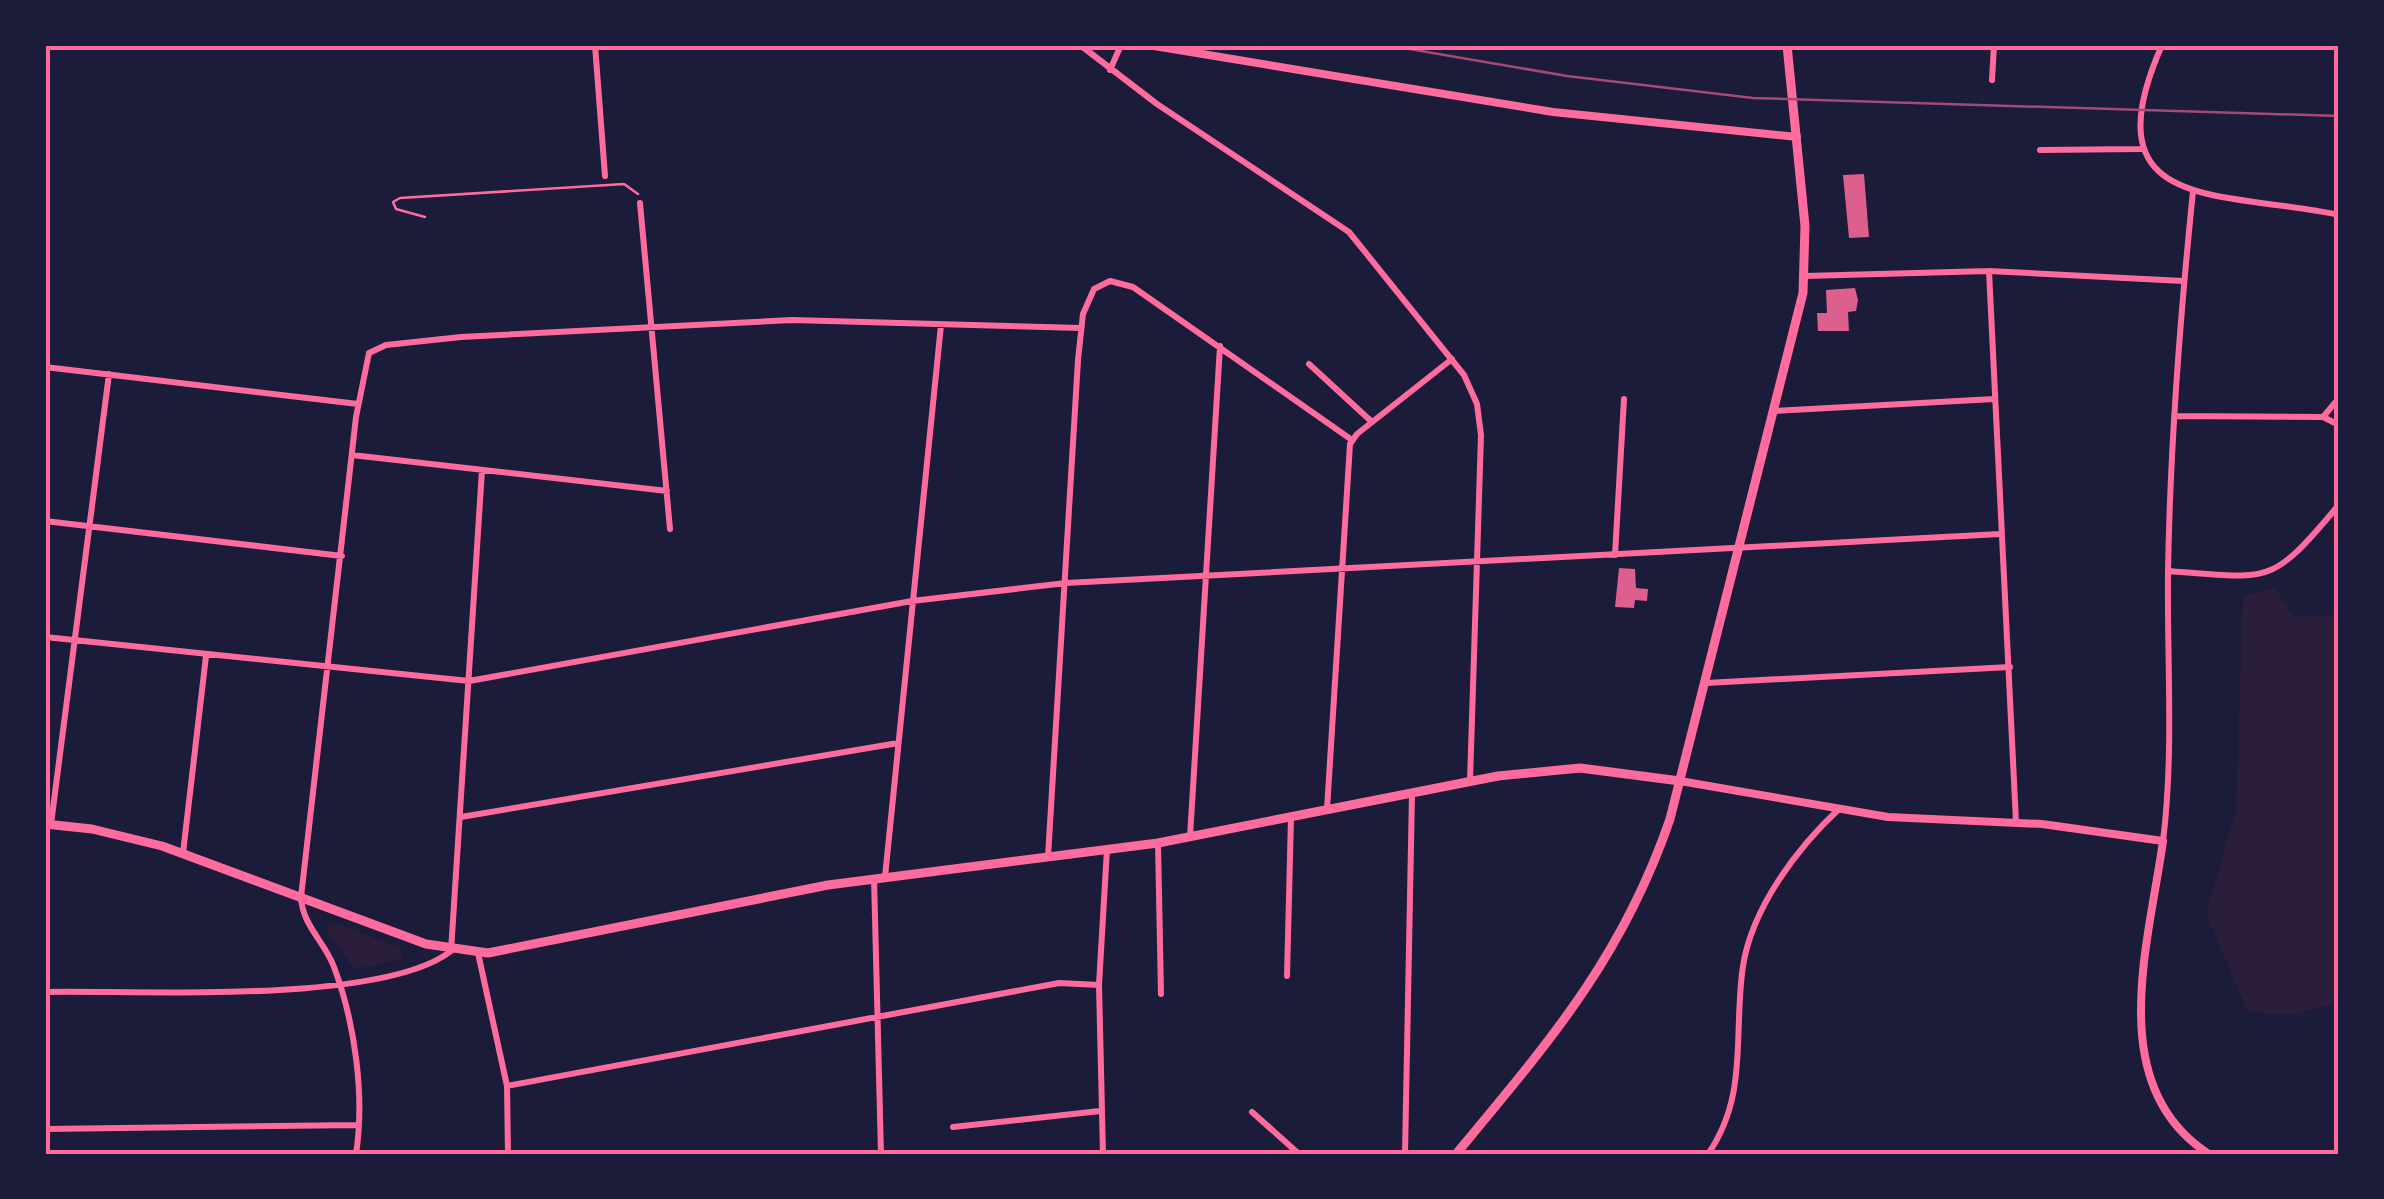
<svg xmlns="http://www.w3.org/2000/svg" width="2384" height="1199" font-family="Roboto,sans-serif">
<style>
.green{fill:#2a1e3b}
.building{fill:#dd5f8e}
.lines{fill:none;stroke-linecap:round;stroke-linejoin:round}
.path{stroke:#ff6b9d;stroke-width:2.5}
.minor{stroke:#ff6b9d;stroke-width:6}
.tertiary{stroke:#ff6b9d;stroke-width:8}
.secondary{stroke:#ff6b9d;stroke-width:9}
.rail{stroke:#a44b75;stroke-width:2.5}
.neatline{fill:none;stroke:#ff6b9d;stroke-width:4}
</style>
<rect width="100%" height="100%" fill="#1b1b3a"/>
<!-- green -->
<path class="green" d="M2275,587l18,29 46,-1v386l-41,13 -50,-1 -42,-100 30,-103 7,-213z
M337,923l63,25 3,11 -48,10 -27,-35 1,-10z"/>
<!-- building -->
<path class="building" d="M1864,174l5,63 -20,1 -6,-63z
M1855,288l3,12 -2,11 -8,1 1,19h-31l-1,-18h10l-1,-23z
M1619,568l16,1 1,19 12,1 -1,12 -12,-1 -1,8 -19,-1z"/>
<g class="lines">
<!-- path -->
<path class="path" d="M425,217l-29,-8 -3,-7 7,-4 224,-14 14,10"/>
<!-- minor -->
<path class="minor" d="M595,45l10,131
M1080,45l77,59 192,128 115,143 13,29 4,31 -11,346
M2162,45c-75,170 61,145 177,170
M1110,70l11,-25
M1992,80l2,-35
M2040,150l101,-1
M640,203l30,326
M1989,271l27,551
M1805,276l184,-5 194,10
M1309,364l63,58
M45,367l313,37
M2339,398l-16,19 16,8
M1775,411l219,-12
M2174,416l149,1
M352,455l315,36
M45,521l297,35
M1615,555l9,-156
M2168,571c102,7 101,17 169,-64l2,-9
M45,637l424,44 443,-80 154,-18 934,-49
M1706,683l304,-16
M1327,809l23,-365 7,-10 95,-75
M461,817l437,-74
M51,824l58,-450
M1190,837l30,-491
M2163,841c11,-88 4,-178 5,-268 2,-127 12,-255 25,-382
M1158,843l3,151
M183,853l23,-197
M1048,857l30,-497 5,-46 11,-25 16,-8 23,6 219,153
M885,877l56,-552
M874,878l7,276
M478,953l29,133 1,68
M1287,976l4,-159
M45,992c94,-2 337,13 406,-41l31,-481
M507,1086l552,-103 40,2
M1252,1112l47,42
M953,1127l147,-16
M45,1129l314,-4
M356,1154c9,-58 -1,-131 -22,-187 -9,-25 -32,-42 -33,-70l55,-480 13,-64 17,-8 75,-8 331,-17 289,8
M1103,1154l-4,-169 8,-136
M1405,1154l7,-361
M1708,1154c41,-59 25,-121 35,-188 9,-58 54,-118 96,-157"/>
<!-- tertiary -->
<path class="tertiary" d="M1148,45l405,67 244,25
M1680,781l208,36 154,7 121,17c-14,102 -60,245 46,313"/>
<!-- secondary -->
<path class="secondary" d="M45,824l47,5 70,17 264,98 62,9 340,-68 330,-42 340,-67 82,-8 100,13
M1456,1154c92,-111 166,-195 214,-335l133,-526 2,-67 -18,-181"/>
<!-- rail -->
<path class="rail" d="M1386,45l181,31 186,22 586,18"/>
</g>
<!-- border -->
<rect width="2384" height="1199" fill="none" stroke="#1b1b3a" stroke-width="95"/>
<rect x="48" y="48" width="2288" height="1104" class="neatline"/>
</svg>
